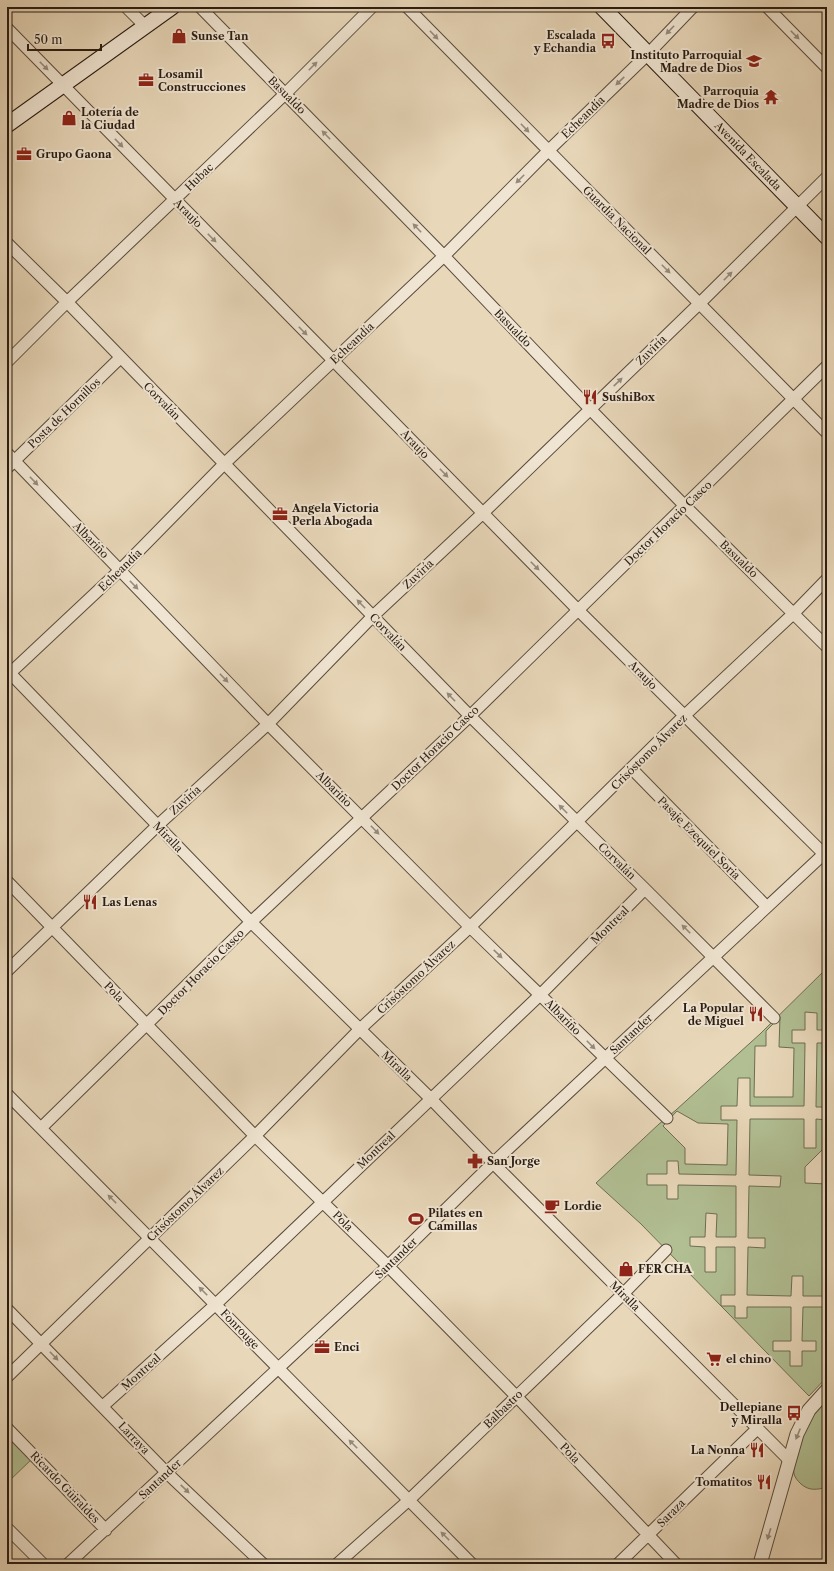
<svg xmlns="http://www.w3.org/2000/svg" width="834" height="1571" font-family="'Libre Caslon Text',serif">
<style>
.green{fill:#b1bf93;stroke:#6d6e53;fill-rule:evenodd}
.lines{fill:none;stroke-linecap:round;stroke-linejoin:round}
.minor-casing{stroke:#594b3c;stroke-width:13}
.tertiary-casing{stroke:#594b3c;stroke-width:15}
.secondary-casing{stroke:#291c13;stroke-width:17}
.minor{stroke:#f0e5d2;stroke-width:11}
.tertiary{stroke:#f0e5d2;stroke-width:13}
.secondary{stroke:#f0e5d2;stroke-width:15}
.oneway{fill:#968b7c}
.labels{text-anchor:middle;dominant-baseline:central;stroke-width:4;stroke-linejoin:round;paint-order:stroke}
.poi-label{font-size:11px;font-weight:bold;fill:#291c13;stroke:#f0e5d2;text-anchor:start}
.street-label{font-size:11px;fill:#291c13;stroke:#f0e5d2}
</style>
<rect width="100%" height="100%" fill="#e8d7b9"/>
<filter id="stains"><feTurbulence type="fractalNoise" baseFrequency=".005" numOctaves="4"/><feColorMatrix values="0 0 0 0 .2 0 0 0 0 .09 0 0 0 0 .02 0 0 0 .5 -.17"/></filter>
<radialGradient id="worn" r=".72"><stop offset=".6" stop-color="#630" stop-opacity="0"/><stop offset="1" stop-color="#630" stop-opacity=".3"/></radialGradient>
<!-- green -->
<path class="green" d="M827,968v62h-10v-17l-12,-1v18h-13v13h13l-1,63h-54v-28h-12l-1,28h-16v14h16l-1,55 -57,-1 -1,-13h-11v13h-20v11h20v14h11v-14l58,1v51h-20l1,-23 -11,-1 -1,24h-15v9l15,1v25h11v-25h19v48h-14v11h14v12h12v-11h44v34h-18v10h17v15h12v-15h14v-10h-14l1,-34h24v70l-18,19 -168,-172 -45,-41 63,-59 17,-14 84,-76zM780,1017l-1,30 15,1 -1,49h-39l1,-51h11v-15zM677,1111l21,12 30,1 -1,41 -42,-1v-16l-22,-22z
M817,1043h10v64h-11z
M750,1119h54v29h12v-29l11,1v25l-22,22v16l22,1v112h-24v-20h-11l-1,20 -44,-1 1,-48 17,1v-10h-17l1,-52 31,1 1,-11 -32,-1z
M827,1395v92c-10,3 -18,4 -26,-3 -3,-3 -6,-6 -7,-10 -4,-19 21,-65 33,-79z
M7,1428l28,28 -28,27z"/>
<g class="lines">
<!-- minor casing -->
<g class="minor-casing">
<path id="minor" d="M126,7l19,19
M200,7l244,249 146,153 95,97 142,141
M407,7l420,426
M767,7l60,61
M7,28l571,582 249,247
M7,243l60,59 403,414 175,173 129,129
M7,362l60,-60 218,-208 87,-87
M7,453l261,271 202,203 197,191
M7,468l113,-110
M7,670l244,252 179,176 63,65 296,297
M7,676l113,-106 104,-106 220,-208 104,-105 100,-97 45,-47
M632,769l135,138
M7,881l248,255 133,130 128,130 160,168
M7,971l150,-145 111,-102 105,-108 110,-103 217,-210 127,-126
M7,1094l465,470
M41,1128l210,-206 219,-206 357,-350
M7,1309l160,164 96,91
M7,1377l248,-241 104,-106 111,-103 214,-211 110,-103 33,-34
M103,1406l113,-102 324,-309 105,-106
M7,1428l99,102
M7,1528l36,36
M68,1564l320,-298 105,-103 334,-312
M337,1564l72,-64 214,-206 43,-44
M618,1564l140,-136"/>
</g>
<!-- tertiary casing -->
<g class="tertiary-casing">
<path id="tertiary" d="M760,1564l37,-130 12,-24 18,-20"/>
</g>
<!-- secondary casing -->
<g class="secondary-casing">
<path id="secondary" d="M602,7l225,230
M7,125l165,-118"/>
</g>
<!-- minor -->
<use href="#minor" class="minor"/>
<!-- tertiary -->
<use href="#tertiary" class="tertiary"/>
<!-- secondary -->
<use href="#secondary" class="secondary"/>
</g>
<!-- one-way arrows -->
<defs><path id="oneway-solid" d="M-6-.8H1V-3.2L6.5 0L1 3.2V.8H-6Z"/></defs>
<g class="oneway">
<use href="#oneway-solid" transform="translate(670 30) rotate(134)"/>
<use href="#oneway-solid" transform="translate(434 35) rotate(46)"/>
<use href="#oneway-solid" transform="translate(795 35) rotate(45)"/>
<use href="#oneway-solid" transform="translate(44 66) rotate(45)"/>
<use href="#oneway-solid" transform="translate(313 66) rotate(-45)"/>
<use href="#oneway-solid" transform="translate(620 81) rotate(136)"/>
<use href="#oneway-solid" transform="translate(525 128) rotate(46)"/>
<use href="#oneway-solid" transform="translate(326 135) rotate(-134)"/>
<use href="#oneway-solid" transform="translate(119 143) rotate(46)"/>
<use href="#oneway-solid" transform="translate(520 179) rotate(135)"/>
<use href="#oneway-solid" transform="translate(417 228) rotate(-134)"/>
<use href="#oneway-solid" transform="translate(212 238) rotate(45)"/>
<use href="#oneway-solid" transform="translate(666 269) rotate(45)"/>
<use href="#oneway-solid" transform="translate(728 276) rotate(-45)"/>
<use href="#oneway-solid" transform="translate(303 331) rotate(45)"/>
<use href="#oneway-solid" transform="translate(618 382) rotate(-44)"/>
<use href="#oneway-solid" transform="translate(444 473) rotate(46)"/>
<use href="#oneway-solid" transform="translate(34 481) rotate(46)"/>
<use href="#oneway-solid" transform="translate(535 566) rotate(45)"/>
<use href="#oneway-solid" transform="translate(134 585) rotate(46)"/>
<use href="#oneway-solid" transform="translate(361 604) rotate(-134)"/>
<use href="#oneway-solid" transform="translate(224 678) rotate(46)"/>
<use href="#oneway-solid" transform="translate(451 697) rotate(-134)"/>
<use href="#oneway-solid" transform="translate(563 809) rotate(-135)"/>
<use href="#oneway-solid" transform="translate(375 830) rotate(46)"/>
<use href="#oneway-solid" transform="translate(686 929) rotate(-135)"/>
<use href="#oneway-solid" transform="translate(498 954) rotate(44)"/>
<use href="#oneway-solid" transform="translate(591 1045) rotate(45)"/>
<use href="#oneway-solid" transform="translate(112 1199) rotate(-135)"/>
<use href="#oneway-solid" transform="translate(203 1291) rotate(-135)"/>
<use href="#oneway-solid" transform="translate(54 1356) rotate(46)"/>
<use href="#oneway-solid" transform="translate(798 1434) rotate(112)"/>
<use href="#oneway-solid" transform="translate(353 1444) rotate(-135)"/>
<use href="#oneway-solid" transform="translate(185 1489) rotate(44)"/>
<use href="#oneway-solid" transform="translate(769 1534) rotate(107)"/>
<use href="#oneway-solid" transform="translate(445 1536) rotate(-135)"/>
</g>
<!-- icons -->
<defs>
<g id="shop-bare" transform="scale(1.2)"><path d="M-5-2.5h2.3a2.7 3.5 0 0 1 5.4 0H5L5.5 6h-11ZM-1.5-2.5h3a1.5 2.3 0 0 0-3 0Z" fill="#8f2418" stroke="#f0e5d2" stroke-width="2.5" paint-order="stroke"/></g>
<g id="bus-bare" transform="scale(1.2)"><path d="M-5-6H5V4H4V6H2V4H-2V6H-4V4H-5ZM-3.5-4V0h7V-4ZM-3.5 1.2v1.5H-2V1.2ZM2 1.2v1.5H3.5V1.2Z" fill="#8f2418" stroke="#f0e5d2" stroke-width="2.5" paint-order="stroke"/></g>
<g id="school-bare" transform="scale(1.2)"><path d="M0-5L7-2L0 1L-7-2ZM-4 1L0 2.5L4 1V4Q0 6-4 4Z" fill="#8f2418" stroke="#f0e5d2" stroke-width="2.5" paint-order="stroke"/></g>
<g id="office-bare" transform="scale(1.2)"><path d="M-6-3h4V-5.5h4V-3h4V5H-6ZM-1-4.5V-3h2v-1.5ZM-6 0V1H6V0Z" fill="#8f2418" stroke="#f0e5d2" stroke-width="2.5" paint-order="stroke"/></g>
<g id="temple-bare" transform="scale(1.2)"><path d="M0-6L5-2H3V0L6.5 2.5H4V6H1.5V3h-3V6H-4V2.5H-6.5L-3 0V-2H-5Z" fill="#8f2418" stroke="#f0e5d2" stroke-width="2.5" paint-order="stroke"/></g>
<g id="restaurant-bare" transform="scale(1.2)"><path d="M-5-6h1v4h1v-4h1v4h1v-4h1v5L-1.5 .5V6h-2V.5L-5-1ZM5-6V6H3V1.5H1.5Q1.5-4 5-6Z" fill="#8f2418" stroke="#f0e5d2" stroke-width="2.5" paint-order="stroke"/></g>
<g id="pharmacy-bare" transform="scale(1.2)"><path d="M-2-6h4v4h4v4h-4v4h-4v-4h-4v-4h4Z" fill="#8f2418" stroke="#f0e5d2" stroke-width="2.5" paint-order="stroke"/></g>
<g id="cafe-bare" transform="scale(1.2)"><path d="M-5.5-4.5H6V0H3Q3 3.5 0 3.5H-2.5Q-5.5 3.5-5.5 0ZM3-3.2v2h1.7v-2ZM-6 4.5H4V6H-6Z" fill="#8f2418" stroke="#f0e5d2" stroke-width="2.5" paint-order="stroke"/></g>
<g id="stadium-bare" transform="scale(1.2)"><path d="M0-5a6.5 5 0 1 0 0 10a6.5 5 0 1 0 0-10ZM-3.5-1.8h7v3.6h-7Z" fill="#8f2418" stroke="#f0e5d2" stroke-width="2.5" paint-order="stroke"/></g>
<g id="supermarket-bare" transform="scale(1.2)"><path d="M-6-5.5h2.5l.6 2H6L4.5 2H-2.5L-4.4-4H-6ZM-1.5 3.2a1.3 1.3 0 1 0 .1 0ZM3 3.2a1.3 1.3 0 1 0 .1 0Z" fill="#8f2418" stroke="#f0e5d2" stroke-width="2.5" paint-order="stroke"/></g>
</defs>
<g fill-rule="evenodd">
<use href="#shop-bare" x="179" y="36"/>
<use href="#bus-bare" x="608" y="41"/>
<use href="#school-bare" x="754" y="61"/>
<use href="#office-bare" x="146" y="80"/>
<use href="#temple-bare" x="771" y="97"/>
<use href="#shop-bare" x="69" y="118"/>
<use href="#office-bare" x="24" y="154"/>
<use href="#restaurant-bare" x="590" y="397"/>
<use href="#office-bare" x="280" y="514"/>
<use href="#restaurant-bare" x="90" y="902"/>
<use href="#restaurant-bare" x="756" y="1014"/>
<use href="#pharmacy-bare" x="475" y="1161"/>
<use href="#cafe-bare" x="552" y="1206"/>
<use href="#stadium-bare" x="416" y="1219"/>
<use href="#shop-bare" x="626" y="1269"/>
<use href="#office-bare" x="322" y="1347"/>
<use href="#supermarket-bare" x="714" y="1359"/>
<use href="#bus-bare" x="794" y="1413"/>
<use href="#restaurant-bare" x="757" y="1450"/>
<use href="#restaurant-bare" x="764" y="1482"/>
</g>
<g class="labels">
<!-- poi labels -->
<g class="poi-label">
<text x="596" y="35" text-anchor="end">Escalada<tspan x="596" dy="13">y Echandia</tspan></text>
<text x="191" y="36">Sunse Tan</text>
<text x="742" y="55" text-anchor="end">Instituto Parroquial<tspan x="742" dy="13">Madre de Dios</tspan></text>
<text x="158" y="74">Losamil<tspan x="158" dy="13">Construcciones</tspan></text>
<text x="759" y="91" text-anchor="end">Parroquia<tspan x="759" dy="13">Madre de Dios</tspan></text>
<text x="81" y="112">Lotería de<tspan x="81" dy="13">la Ciudad</tspan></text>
<text x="36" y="154">Grupo Gaona</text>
<text x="602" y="397">SushiBox</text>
<text x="292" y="508">Angela Victoria<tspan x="292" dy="13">Perla Abogada</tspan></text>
<text x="102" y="902">Las Lenas</text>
<text x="744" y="1008" text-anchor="end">La Popular<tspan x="744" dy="13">de Miguel</tspan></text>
<text x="487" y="1161">San Jorge</text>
<text x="564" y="1206">Lordie</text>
<text x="428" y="1213">Pilates en<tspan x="428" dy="13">Camillas</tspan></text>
<text x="638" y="1269">FER CHA</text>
<text x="334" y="1347">Enci</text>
<text x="726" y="1359">el chino</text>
<text x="782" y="1407" text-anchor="end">Dellepiane<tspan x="782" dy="13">y Miralla</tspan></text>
<text x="745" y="1450" text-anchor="end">La Nonna</text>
<text x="752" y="1482" text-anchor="end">Tomatitos</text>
</g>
<!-- street labels -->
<g class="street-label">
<text transform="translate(287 95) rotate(45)">Basualdo</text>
<text transform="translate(583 117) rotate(-44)">Echeandía</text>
<text transform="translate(748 156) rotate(46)">Avenida Escalada</text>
<text transform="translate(199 177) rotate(-44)">Hubac</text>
<text transform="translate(188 213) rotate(45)">Araujo</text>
<text transform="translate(617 220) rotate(45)">Guardia Nacional</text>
<text transform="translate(513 328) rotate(46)">Basualdo</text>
<text transform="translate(352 343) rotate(-43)">Echeandía</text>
<text transform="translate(651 350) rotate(-44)">Zuviría</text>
<text transform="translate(162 401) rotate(46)">Corvalán</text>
<text transform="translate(64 413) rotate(-44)">Posta de Hornillos</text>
<text transform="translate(415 444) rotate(46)">Araujo</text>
<text transform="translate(668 523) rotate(-44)">Doctor Horacio Casco</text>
<text transform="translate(91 540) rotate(46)">Albariño</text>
<text transform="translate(739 559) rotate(44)">Basualdo</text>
<text transform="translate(120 570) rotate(-44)">Echeandía</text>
<text transform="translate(418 574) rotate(-43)">Zuviría</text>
<text transform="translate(388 632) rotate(46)">Corvalán</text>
<text transform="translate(643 675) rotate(45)">Araujo</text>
<text transform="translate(435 748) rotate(-44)">Doctor Horacio Casco</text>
<text transform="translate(649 752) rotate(-45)">Crisóstomo Álvarez</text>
<text transform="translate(334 789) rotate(45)">Albariño</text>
<text transform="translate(185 800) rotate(-42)">Zuviría</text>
<text transform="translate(168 837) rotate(46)">Miralla</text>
<text transform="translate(699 838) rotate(45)">Pasaje Ezequiel Soria</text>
<text transform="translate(617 861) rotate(44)">Corvalán</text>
<text transform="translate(610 925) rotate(-45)">Montreal</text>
<text transform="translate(201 972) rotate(-45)">Doctor Horacio Casco</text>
<text transform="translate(416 977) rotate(-43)">Crisóstomo Álvarez</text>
<text transform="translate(114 992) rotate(46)">Pola</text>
<text transform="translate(563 1017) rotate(45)">Albariño</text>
<text transform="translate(631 1034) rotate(-43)">Santander</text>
<text transform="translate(397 1066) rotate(44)">Miralla</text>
<text transform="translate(376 1150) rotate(-44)">Montreal</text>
<text transform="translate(185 1204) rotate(-44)">Crisóstomo Álvarez</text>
<text transform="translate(343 1221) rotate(45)">Pola</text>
<text transform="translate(396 1258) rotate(-44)">Santander</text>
<text transform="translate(625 1296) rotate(45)">Miralla</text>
<text transform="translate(240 1329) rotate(46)">Fonrouge</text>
<text transform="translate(141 1372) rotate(-42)">Montreal</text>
<text transform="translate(503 1409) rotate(-44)">Balbastro</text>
<text transform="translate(134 1438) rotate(46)">Larraya</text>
<text transform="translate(570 1453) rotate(46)">Pola</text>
<text transform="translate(160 1479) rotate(-43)">Santander</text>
<text transform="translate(65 1487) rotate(46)">Ricardo Güiraldes</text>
<text transform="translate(671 1513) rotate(-45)">Saraza</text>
</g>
</g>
<!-- margin -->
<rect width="834" height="1571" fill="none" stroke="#e8d7b9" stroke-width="24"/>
<rect x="8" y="8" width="818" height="1555" fill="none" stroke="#291c13" stroke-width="2"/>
<rect x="12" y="12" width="810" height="1547" fill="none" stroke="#291c13"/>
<!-- scale -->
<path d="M28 44v6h73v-6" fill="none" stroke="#291c13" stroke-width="2"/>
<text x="34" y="44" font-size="12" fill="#291c13" stroke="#f0e5d2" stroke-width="3" paint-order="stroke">50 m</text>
<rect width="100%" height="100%" filter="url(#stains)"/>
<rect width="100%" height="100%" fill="url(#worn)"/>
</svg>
